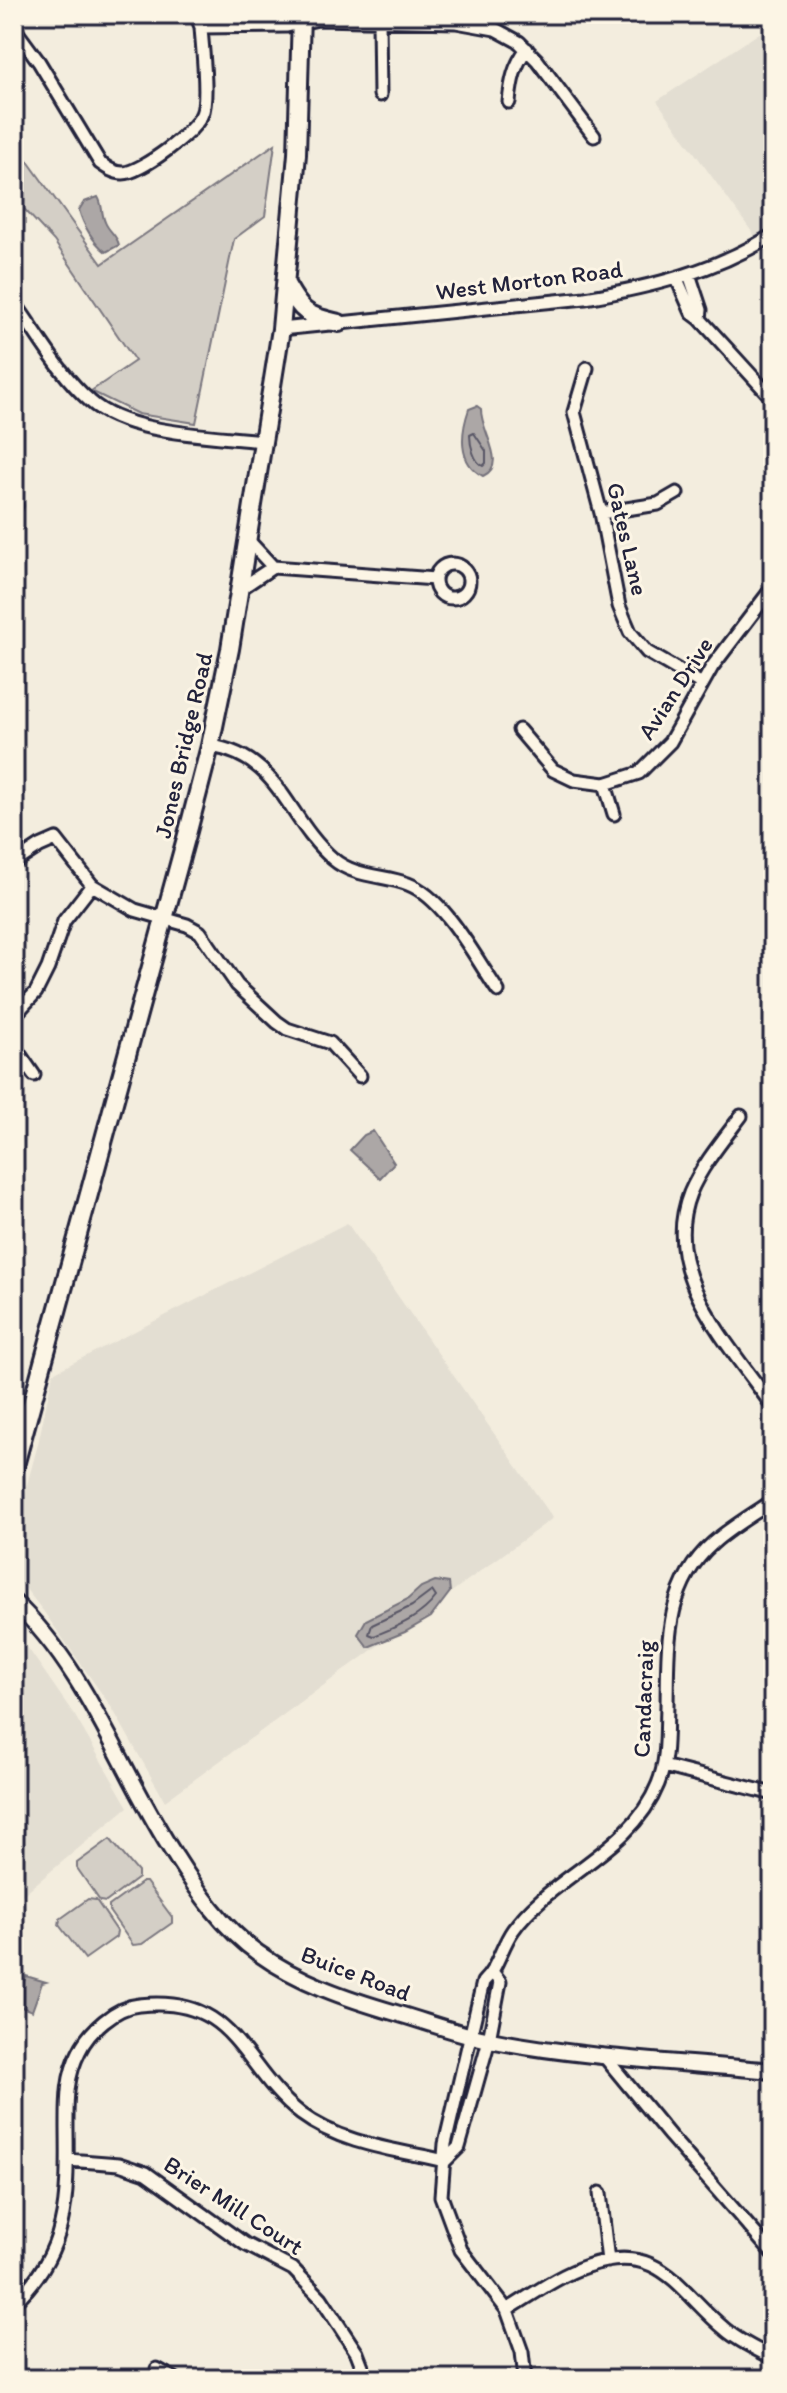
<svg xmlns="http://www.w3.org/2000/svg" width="787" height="2393" font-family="Itim,sans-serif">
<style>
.built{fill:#e3ded2}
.green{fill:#d4cfc6;stroke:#7b7880;stroke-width:2}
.water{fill:#aca7a6;stroke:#75727b;stroke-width:2}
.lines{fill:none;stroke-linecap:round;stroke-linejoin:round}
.shore{stroke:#595766;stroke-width:2}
.minor-casing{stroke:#22223b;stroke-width:17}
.tertiary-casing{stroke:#22223b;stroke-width:20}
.secondary-casing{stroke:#22223b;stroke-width:22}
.minor{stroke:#fcf5e5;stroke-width:11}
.tertiary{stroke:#fcf5e5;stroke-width:14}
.secondary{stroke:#fcf5e5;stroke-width:16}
.labels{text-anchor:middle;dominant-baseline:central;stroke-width:6;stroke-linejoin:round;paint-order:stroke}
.street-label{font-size:24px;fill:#22223b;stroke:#fcf5e5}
</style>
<rect width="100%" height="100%" fill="#f3edde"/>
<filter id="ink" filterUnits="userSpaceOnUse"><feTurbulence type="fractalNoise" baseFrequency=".0125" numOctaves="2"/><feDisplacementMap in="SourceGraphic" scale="16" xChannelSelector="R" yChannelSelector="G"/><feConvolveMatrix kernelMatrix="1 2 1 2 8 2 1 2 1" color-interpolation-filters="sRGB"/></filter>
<g filter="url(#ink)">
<!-- built -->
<path class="built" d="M773,24v218l-8,8 -108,-149z
M347,1223l206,295 -388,283 -53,-93 -68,-96 -30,-38v-41l24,-89 15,-71z
M14,1628l61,88 53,91 -114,95z"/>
<!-- green -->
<path class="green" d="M14,142l88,122 173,-120 -10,72 -31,23 -38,184 -58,-9 -47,-23 44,-30 -81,-120 -40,-43z
M110,1839l28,33v6l-32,24 -6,-1 -23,-33v-5z
M142,1882h4l26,35v6l-30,21 -9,1 -24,-34v-5z
M88,1899l8,1 21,31 -1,6 -31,22 -26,-34 1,-6z"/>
<!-- water -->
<path class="water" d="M98,197c5,8 3,16 7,25 4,10 12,13 14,23l-13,7c-13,-10 -23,-27 -27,-42l5,-8z
M477,406l4,3c-1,22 28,56 2,67 -26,-13 -22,-44 -14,-67z
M373,1131l21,32 -14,15 -30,-28 14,-15z
M435,1581l14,2 1,9 -19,25 -26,15 -37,15 -10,-13 8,-14 42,-21 13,-12z
M26,1976l20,6 -4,1 -10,28 -16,-6z"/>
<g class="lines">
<!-- shore -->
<path class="shore" d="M474,433l12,18v12l-3,3c-9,-4 -13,-21 -13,-31z
M432,1591l4,6c-16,21 -38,29 -62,39l-5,-2 3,-9 40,-19z"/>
<!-- minor casing -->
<g class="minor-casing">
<path id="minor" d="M379,21l1,74
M201,27l86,-1 31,-7 138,3 39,7 24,13 18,18 57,76
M14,28l25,34 61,101c7,5 14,10 23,10 19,-1 72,-41 79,-59 7,-15 0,-68 -1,-87l-5,-13
M509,102c2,-20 5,-37 18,-53
M689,274l12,36 -1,9
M677,279l15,34 8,6 73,80
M14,302c24,33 45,72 76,99 37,34 123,34 173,40
M281,329l304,-31c66,-11 131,-27 188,-63
M587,368l-13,44 27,101 18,93 11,26 17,20 55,32
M14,506h2
M601,513l57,-9 19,-11
M435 581a17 17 0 1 1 34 0a17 17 0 1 1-34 0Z
M273,567l162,12
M240,589l33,-22 -26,-28
M519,730l34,40 21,10 31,4 34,-11 31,-31 42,-75 61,-80
M210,746c70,10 76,73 123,113 21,18 50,16 75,25 37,14 68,75 90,107
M605,784l9,30
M14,863l26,-17 16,-7 36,46 43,25 52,15 13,7 37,53 40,37 10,7 43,14 30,33
M14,1016l22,-24 12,-24 16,-47 28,-36
M14,1046l20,29
M741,1116c-18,24 -39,49 -51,77 -32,80 41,153 83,214
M14,1415l14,3
M663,1766l110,28
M604,2056l66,80 103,118
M68,2160l51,4 27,9 99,71 48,25 28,29 36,55 10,26
M445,2161l14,-14 30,-107 11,-58 -7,-9
M600,2193l8,68
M14,2303c54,-51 54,-103 53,-174 0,-27 -1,-52 12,-77 10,-21 36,-45 60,-47 98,-11 101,62 162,109 40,30 96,36 144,47
M507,2310c25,-15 52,-35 80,-44 74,-26 92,26 139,64 14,12 30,19 47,28
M157,2369l18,10
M525,2379l-3,-27 -15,-42 -46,-60 -20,-54 4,-52 38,-162c15,-14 18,-35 30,-52 39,-55 118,-78 145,-146 10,-24 8,-52 9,-78 1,-60 -3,-120 46,-163 18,-16 40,-29 60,-42"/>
</g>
<!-- tertiary casing -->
<g class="tertiary-casing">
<path id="tertiary" d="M14,1602c75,69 107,172 162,255 22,35 48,72 82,96 42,30 90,46 138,60 31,9 62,21 94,27 92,18 189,22 283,31"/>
</g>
<!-- secondary casing -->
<g class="secondary-casing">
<path id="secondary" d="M286,284c16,29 21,32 53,39
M14,1469l174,-638 22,-85 20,-97 51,-320 16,-175 4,-140"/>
</g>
<!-- minor -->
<use href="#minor" class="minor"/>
<!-- tertiary -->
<use href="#tertiary" class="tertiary"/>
<!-- secondary -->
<use href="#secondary" class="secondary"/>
</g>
</g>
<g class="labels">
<!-- street labels -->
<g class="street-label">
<text transform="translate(529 280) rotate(-7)">West Morton Road</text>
<text transform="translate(628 539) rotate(77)">Gates Lane</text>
<text transform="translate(675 688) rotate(-57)">Avian Drive</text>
<text transform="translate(183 745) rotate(-77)">Jones Bridge Road</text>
<text transform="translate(643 1699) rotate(-88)">Candacraig</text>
<text transform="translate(356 1973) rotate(21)">Buice Road</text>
<text transform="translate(234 2205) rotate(33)">Brier Mill Court</text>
</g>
</g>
<!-- margin -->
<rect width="787" height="2393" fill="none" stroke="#fcf5e5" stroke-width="48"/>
<rect x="24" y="24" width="739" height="2345" fill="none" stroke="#22223b" stroke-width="3" filter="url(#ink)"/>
</svg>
